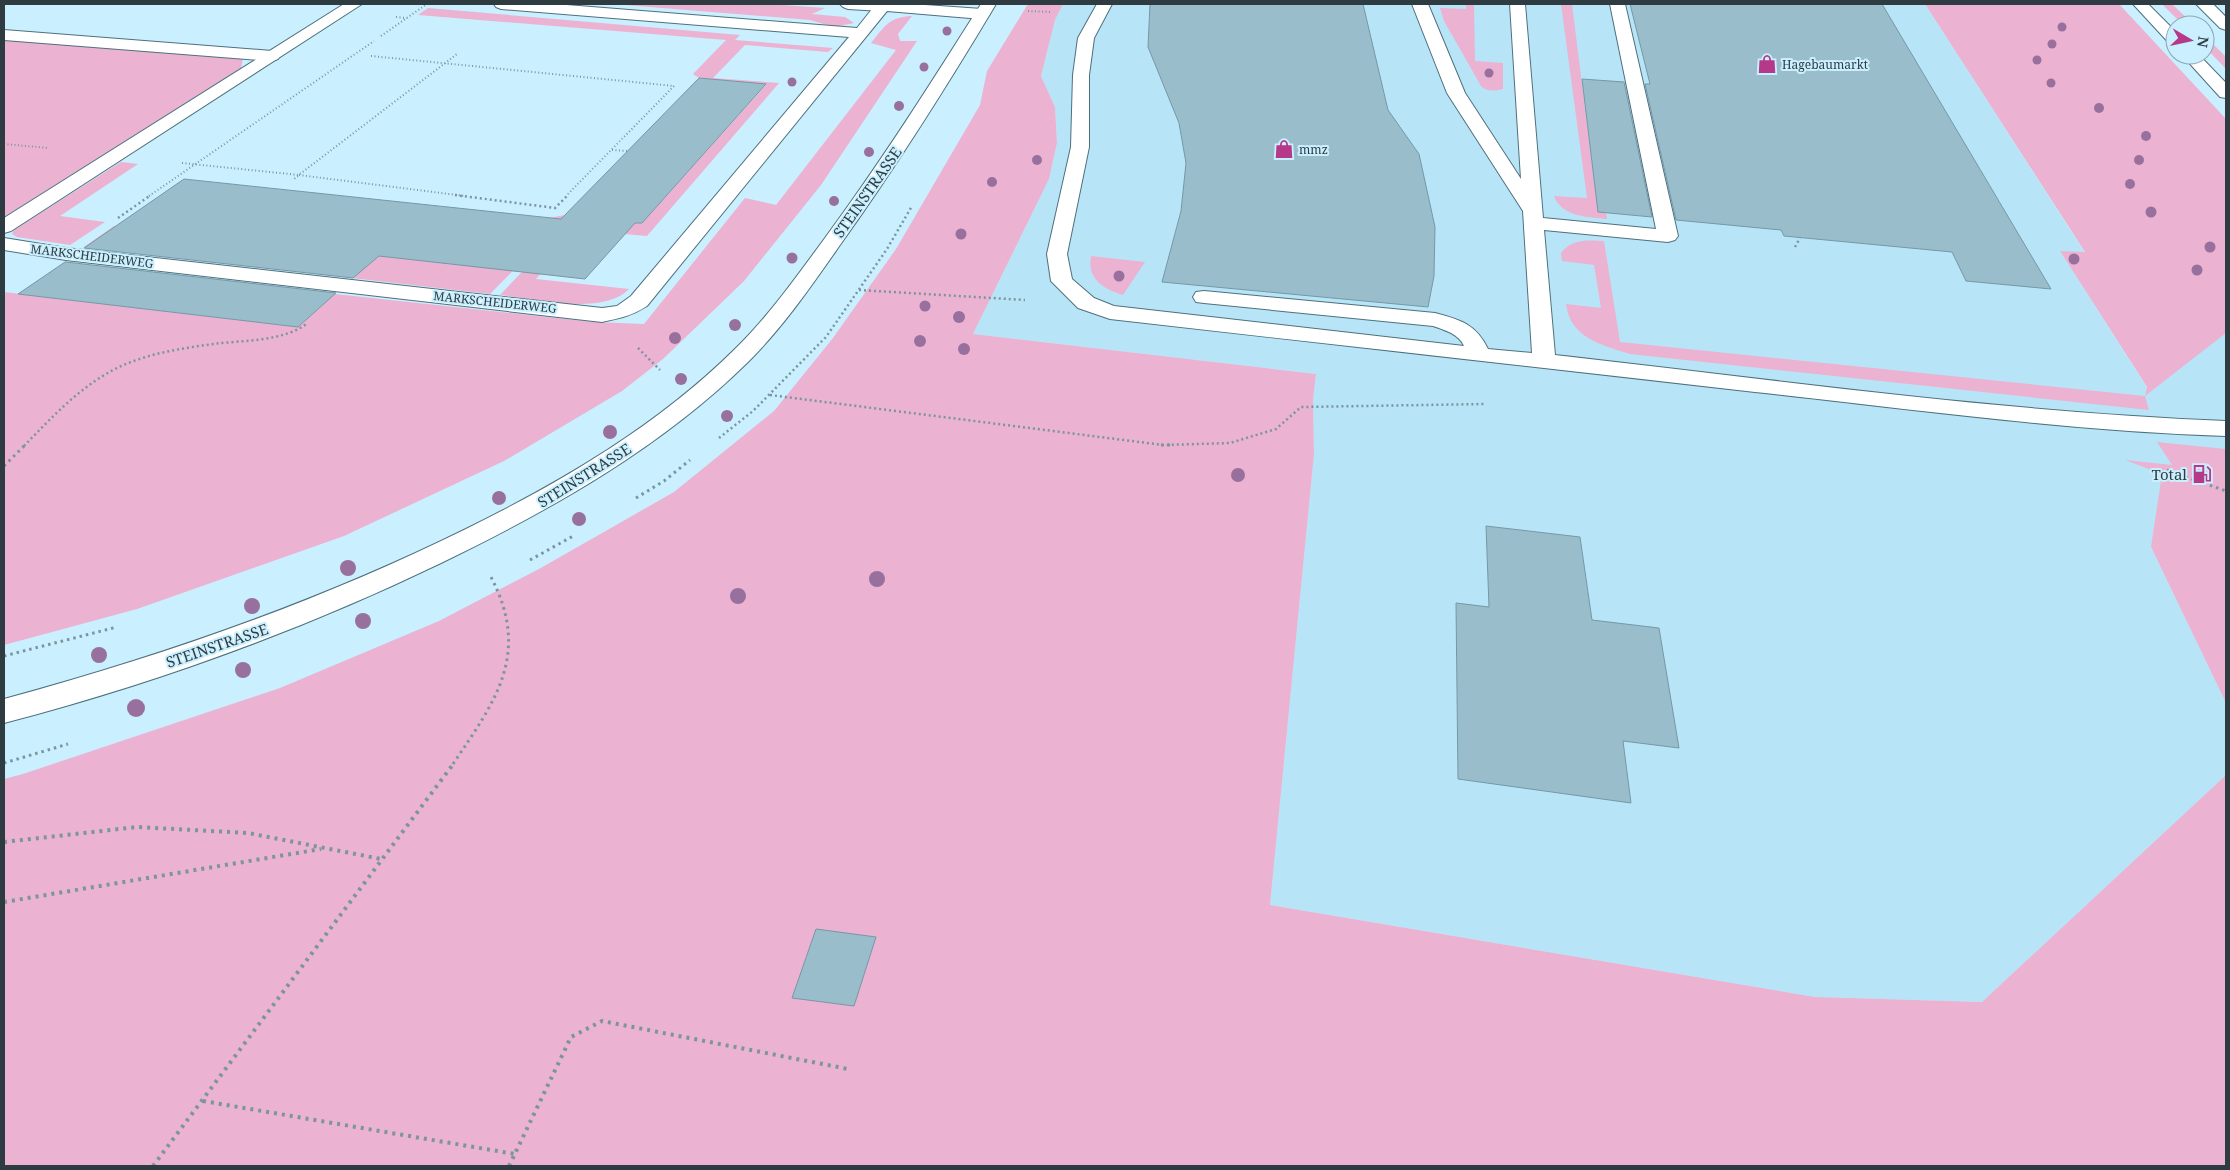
<svg xmlns="http://www.w3.org/2000/svg" width="2230" height="1170" font-family="'Noto Serif',serif">
<style>
.built{fill:#b7e5f7}
.green{fill:#ecb2d1}
.building{fill:#99bdcb;stroke:#7598a6}
.lines{fill:none;stroke-linecap:round;stroke-linejoin:round}
.lane-casing{stroke:#4e707d;stroke-width:2}
.street-casing{stroke:#4e707d;stroke-width:2}
.secondary-casing{stroke:#4e707d;stroke-width:2}
.primary-casing{stroke:#4e707d;stroke-width:2}
.path-far3{stroke:#7b959f;stroke-width:2;stroke-dasharray:1 2.5;stroke-linecap:butt}
.path-far2{stroke:#7b959f;stroke-width:2.5;stroke-dasharray:2 3;stroke-linecap:butt}
.path-far1{stroke:#7b959f;stroke-width:3;stroke-dasharray:2.5 4;stroke-linecap:butt}
.path{stroke:#7b959f;stroke-width:4;stroke-dasharray:3 5;stroke-linecap:butt}
.lane{fill:#fff;fill-rule:evenodd}
.street{fill:#fff;fill-rule:evenodd}
.secondary{fill:#fff;fill-rule:evenodd}
.primary{fill:#fff;fill-rule:evenodd}
.tree{fill:#98709e}
.labels{text-anchor:middle;dominant-baseline:central;stroke-width:4;stroke-linejoin:round;paint-order:stroke}
.far-poi-label{font-size:12px;fill:#2e3c42;stroke:#caeffe;text-anchor:start}
.far-street-label{font-size:12px;fill:#2e3c42;stroke:#caeffe}
.street-label{font-size:15px;fill:#2e3c42;stroke:#caeffe}
.poi-label{font-size:15px;fill:#2e3c42;stroke:#caeffe;text-anchor:end}
</style>
<rect width="100%" height="100%" fill="#caeffe"/>
<!-- built -->
<path class="built" d="M1063,4h862l160,249 -25,-2 87,137 -2,7 81,-62v164l-75,50 75,156v72l-244,227 -167,-5 -545,-92 44,-451 -1,-54 3,-26 -343,-40 76,-155 8,-36 -2,-36 -14,-31 14,-56z"/>
<!-- green -->
<path class="green" d="M613,4h156l56,4 -13,6 33,3 9,6 -20,4 -24,-7z
M1028,4h35l-8,16 -14,56 14,31 2,36 -8,36 -76,155 343,40 -3,26 1,54 -44,451 545,92 167,5 244,-227v391h-2222v-387l19,-5 257,-86 159,-67 100,-52 135,-77 100,-81 59,-73 63,-89 84,-144 7,-34z
M1466,4h8l1,57 28,2v26c-8,2 -17,3 -22,-3l-37,-65 -4,-13 26,1z
M1561,4h11l26,208 8,1 1,6c-19,-2 -45,-2 -53,-23l33,2z
M1925,4h194l107,115v214l-81,63 4,14 -519,-56c-28,-9 -60,-16 -64,-50l35,4 -7,-43 -32,-4 -1,-8c10,-14 27,-13 43,-12l16,101 525,54 2,-9 -87,-136 25,1z
M2162,4h10l22,21h-11z
M428,8l312,27 -5,5 98,8 -5,4 -83,-7 -32,33 66,5 -132,153 -92,-8 -65,66 -406,-47 30,-21 384,43 51,-51 16,-3 77,8 124,-138 -67,-7 -6,-4 33,-34 -308,-25z
M912,16l-14,18 2,7h17l-96,144 -77,96 -81,78 -41,32 -118,70 -160,75 -207,73 -133,36v-353l294,35 37,-33 259,28 50,2 101,-126 31,7 120,-155 -25,-7c14,-17 18,-26 41,-27z
M2205,36l21,21v12l-21,-22z
M4,39l239,19 -2,10 -237,149z
M121,162l17,2 -78,52 45,6 -35,23 -53,-8 -5,-3 2,-4z
M559,233l61,7 -15,16 -44,-5 -25,28 93,10c-26,27 -95,10 -129,6z
M1091,256l54,6 -22,33c-20,-6 -36,-16 -32,-39z
M2157,442l69,7v254l-75,-156 11,-73 -37,-14 47,5z"/>
<!-- building -->
<path class="building" d="M1150,4h213l25,106 31,44 16,73 -1,49 -6,31 -266,-25 19,-71 5,-48 -7,-40 -31,-76z
M1630,4h252l169,285 -85,-8 -14,-29 -168,-16 -3,-6 -105,-10 -31,-136h5z
M699,78l67,6 -124,139h-7l-50,56 -206,-23 -26,22 -269,-30 100,-69 377,40z
M1582,79l42,3 28,135 -54,-5z
M65,262h1l270,31 -38,34 -280,-33z
M1486,526l94,11 12,83 67,8 20,120 -56,-7 8,62 -173,-24 -2,-176 33,4z
M816,929l60,8 -22,69 -62,-8z"/>
<g class="lines">
<!-- lane casing -->
<g class="lane-casing">
<path id="lane" d="M840,4h48l2,2 -3,3 -5,2 -34,-2 -5,-2z
M1097,4h15l-18,34 -5,37v72l-22,107 5,25 22,19 20,8 350,40c-5,-12 -19,-16 -31,-20l-229,-23 -8,-1 -3,-5 3,-5 8,-1 231,22c26,7 41,11 53,36l44,4 -9,-142 -76,-118 -35,-89h16l37,89 56,86 -11,-175h15l18,214 113,11 -46,-225h15l53,232 -3,4 -7,2 -124,-12 11,125c223,25 447,57 671,66v15c-157,-5 -315,-27 -471,-44 -215,-25 -430,-48 -645,-73l-32,-11 -27,-27 -4,-27 24,-107 2,-72 5,-37z
M4,30l268,21 6,2 2,3 -2,3 -6,2 -268,-21z"/>
</g>
<!-- street casing -->
<g class="street-casing">
<path id="street" d="M344,4h18l-351,227 -7,2v-15z
M494,4h60l303,24 19,-24h35l71,5 5,2 3,3 -3,3 -5,2 -95,-8 -240,295c-16,10 -26,12 -45,16l-536,-62 -62,-10v-12l62,10 536,60 15,-2 14,-10 218,-259 -348,-28 -5,-2z"/>
</g>
<!-- secondary casing -->
<g class="secondary-casing">
<path id="secondary" d="M981,4h15c-49,82 -100,163 -156,241 -28,40 -56,81 -91,116 -88,87 -197,148 -308,202 -139,67 -287,121 -437,160v-24c159,-43 314,-97 462,-170 97,-48 191,-103 269,-180 34,-33 62,-73 90,-111 56,-76 106,-155 156,-234z"/>
</g>
<!-- primary casing -->
<g class="primary-casing">
<path id="primary" d="M2133,4h15l27,27v14l-6,-2z
M2196,4h17l13,13v13l-6,-2z
M2182,55h17l27,28v15l-6,-1z"/>
</g>
<!-- path-far3 -->
<path class="path-far3" d="M1028,11l23,1
M396,17l11,1
M381,36l46,-32
M371,56l303,30 -108,110
M4,144l45,4
M612,150l16,1
M182,163l117,12 -5,4
M300,174l157,-120
M299,175l166,21
M149,196l225,-155"/>
<!-- path-far2 -->
<path class="path-far2" d="M455,195l100,13 13,-13
M118,218l33,-23
M1795,247l5,-9
M859,290l166,10
M638,348l22,22
M770,395l393,50 67,-2 46,-14 25,-22 185,-3
M719,438l34,-27 73,-74 61,-88 25,-43
M24,446c31,-32 64,-68 107,-84 26,-10 54,-14 82,-18 31,-4 69,-2 95,-21"/>
<!-- path-far1 -->
<path class="path-far1" d="M1161,445h11
M4,466l21,-21
M2167,470l59,21
M636,498l28,-17 26,-21
M530,560l45,-25
M4,656l113,-29
M4,763l64,-19
M453,764c43,-64 78,-110 38,-187"/>
<!-- path -->
<path class="path" d="M4,842l133,-15 111,6 133,26
M4,902l317,-53
M203,1101l312,53
M153,1166l301,-403
M509,1166l62,-129 31,-16 246,48"/>
<!-- lane -->
<use href="#lane" class="lane"/>
<!-- street -->
<use href="#street" class="street"/>
<!-- secondary -->
<use href="#secondary" class="secondary"/>
<!-- primary -->
<use href="#primary" class="primary"/>
</g>
<!-- trees -->
<g class="tree">
<circle cx="2062" cy="27" r="4.5"/>
<circle cx="947" cy="31" r="4.5"/>
<circle cx="2052" cy="44" r="4.5"/>
<circle cx="2037" cy="60" r="4.5"/>
<circle cx="924" cy="67" r="4.5"/>
<circle cx="1489" cy="73" r="4.5"/>
<circle cx="792" cy="82" r="4.5"/>
<circle cx="2051" cy="83" r="4.5"/>
<circle cx="899" cy="106" r="5"/>
<circle cx="2099" cy="108" r="5"/>
<circle cx="2146" cy="136" r="5"/>
<circle cx="869" cy="152" r="5"/>
<circle cx="1037" cy="160" r="5"/>
<circle cx="2139" cy="160" r="5"/>
<circle cx="992" cy="182" r="5"/>
<circle cx="2130" cy="184" r="5"/>
<circle cx="834" cy="201" r="5"/>
<circle cx="2151" cy="212" r="5.5"/>
<circle cx="961" cy="234" r="5.5"/>
<circle cx="2210" cy="247" r="5.5"/>
<circle cx="792" cy="258" r="5.5"/>
<circle cx="2074" cy="259" r="5.5"/>
<circle cx="2197" cy="270" r="5.5"/>
<circle cx="1119" cy="276" r="5.5"/>
<circle cx="925" cy="306" r="5.5"/>
<circle cx="959" cy="317" r="6"/>
<circle cx="735" cy="325" r="6"/>
<circle cx="675" cy="338" r="6"/>
<circle cx="920" cy="341" r="6"/>
<circle cx="964" cy="349" r="6"/>
<circle cx="681" cy="379" r="6"/>
<circle cx="727" cy="416" r="6"/>
<circle cx="610" cy="432" r="7"/>
<circle cx="1238" cy="475" r="7"/>
<circle cx="499" cy="498" r="7"/>
<circle cx="579" cy="519" r="7"/>
<circle cx="348" cy="568" r="8"/>
<circle cx="877" cy="579" r="8"/>
<circle cx="738" cy="596" r="8"/>
<circle cx="252" cy="606" r="8"/>
<circle cx="363" cy="621" r="8"/>
<circle cx="99" cy="655" r="8"/>
<circle cx="243" cy="670" r="8"/>
<circle cx="136" cy="708" r="9"/>
</g>
<!-- icons -->
<defs>
<g id="shop-bare" transform="scale(1.5)"><path d="M-5-2.5h2.3a2.7 3.5 0 0 1 5.4 0H5L5.5 6h-11ZM-1.5-2.5h3a1.5 2.3 0 0 0-3 0Z" fill="#b63989" stroke="#caeffe" stroke-width="2.5" paint-order="stroke"/></g>
<g id="fuel-bare" transform="scale(1.5)"><path d="M-5.5-6h7V0h2V4h1.3V-2.5L3-4.5l.8-.8L6-3V5H2.5V1h-1V6h-7ZM-4.2-4.7v3.2H.2V-4.7Z" fill="#b63989" stroke="#caeffe" stroke-width="2.5" paint-order="stroke"/></g>
</defs>
<g fill-rule="evenodd">
<use href="#shop-bare" x="1767" y="64"/>
<use href="#shop-bare" x="1284" y="149"/>
<use href="#fuel-bare" x="2202" y="474"/>
</g>
<g class="labels">
<!-- far-poi labels -->
<g class="far-poi-label">
<text x="1782" y="64">Hagebaumarkt</text>
<text x="1299" y="149">mmz</text>
</g>
<!-- far-street labels -->
<g class="far-street-label">
<text transform="translate(92 256) rotate(7)">MARKSCHEIDERWEG</text>
<text transform="translate(495 302) rotate(6)">MARKSCHEIDERWEG</text>
</g>
<!-- street labels -->
<g class="street-label">
<text transform="translate(867 192) rotate(-55)">STEINSTRASSE</text>
<text transform="translate(584 475) rotate(-32)">STEINSTRASSE</text>
<text transform="translate(217 645) rotate(-19)">STEINSTRASSE</text>
</g>
<!-- poi labels -->
<g class="poi-label">
<text x="2187" y="474">Total</text>
</g>
</g>
<!-- border -->
<rect width="2230" height="1170" fill="none" stroke="#2e3c42" stroke-width="10"/>
<!-- north arrow -->
<g transform="translate(2190 40) rotate(99)"><circle r="24" fill="#caeffe" stroke="#8ca7b3"/>
<path d="M0-4L9 19L0 12L-9 19Z" fill="#b63989"/>
<text y="-8" font-size="14" font-weight="bold" text-anchor="middle" fill="#2e3c42">N</text>
</g>
</svg>
